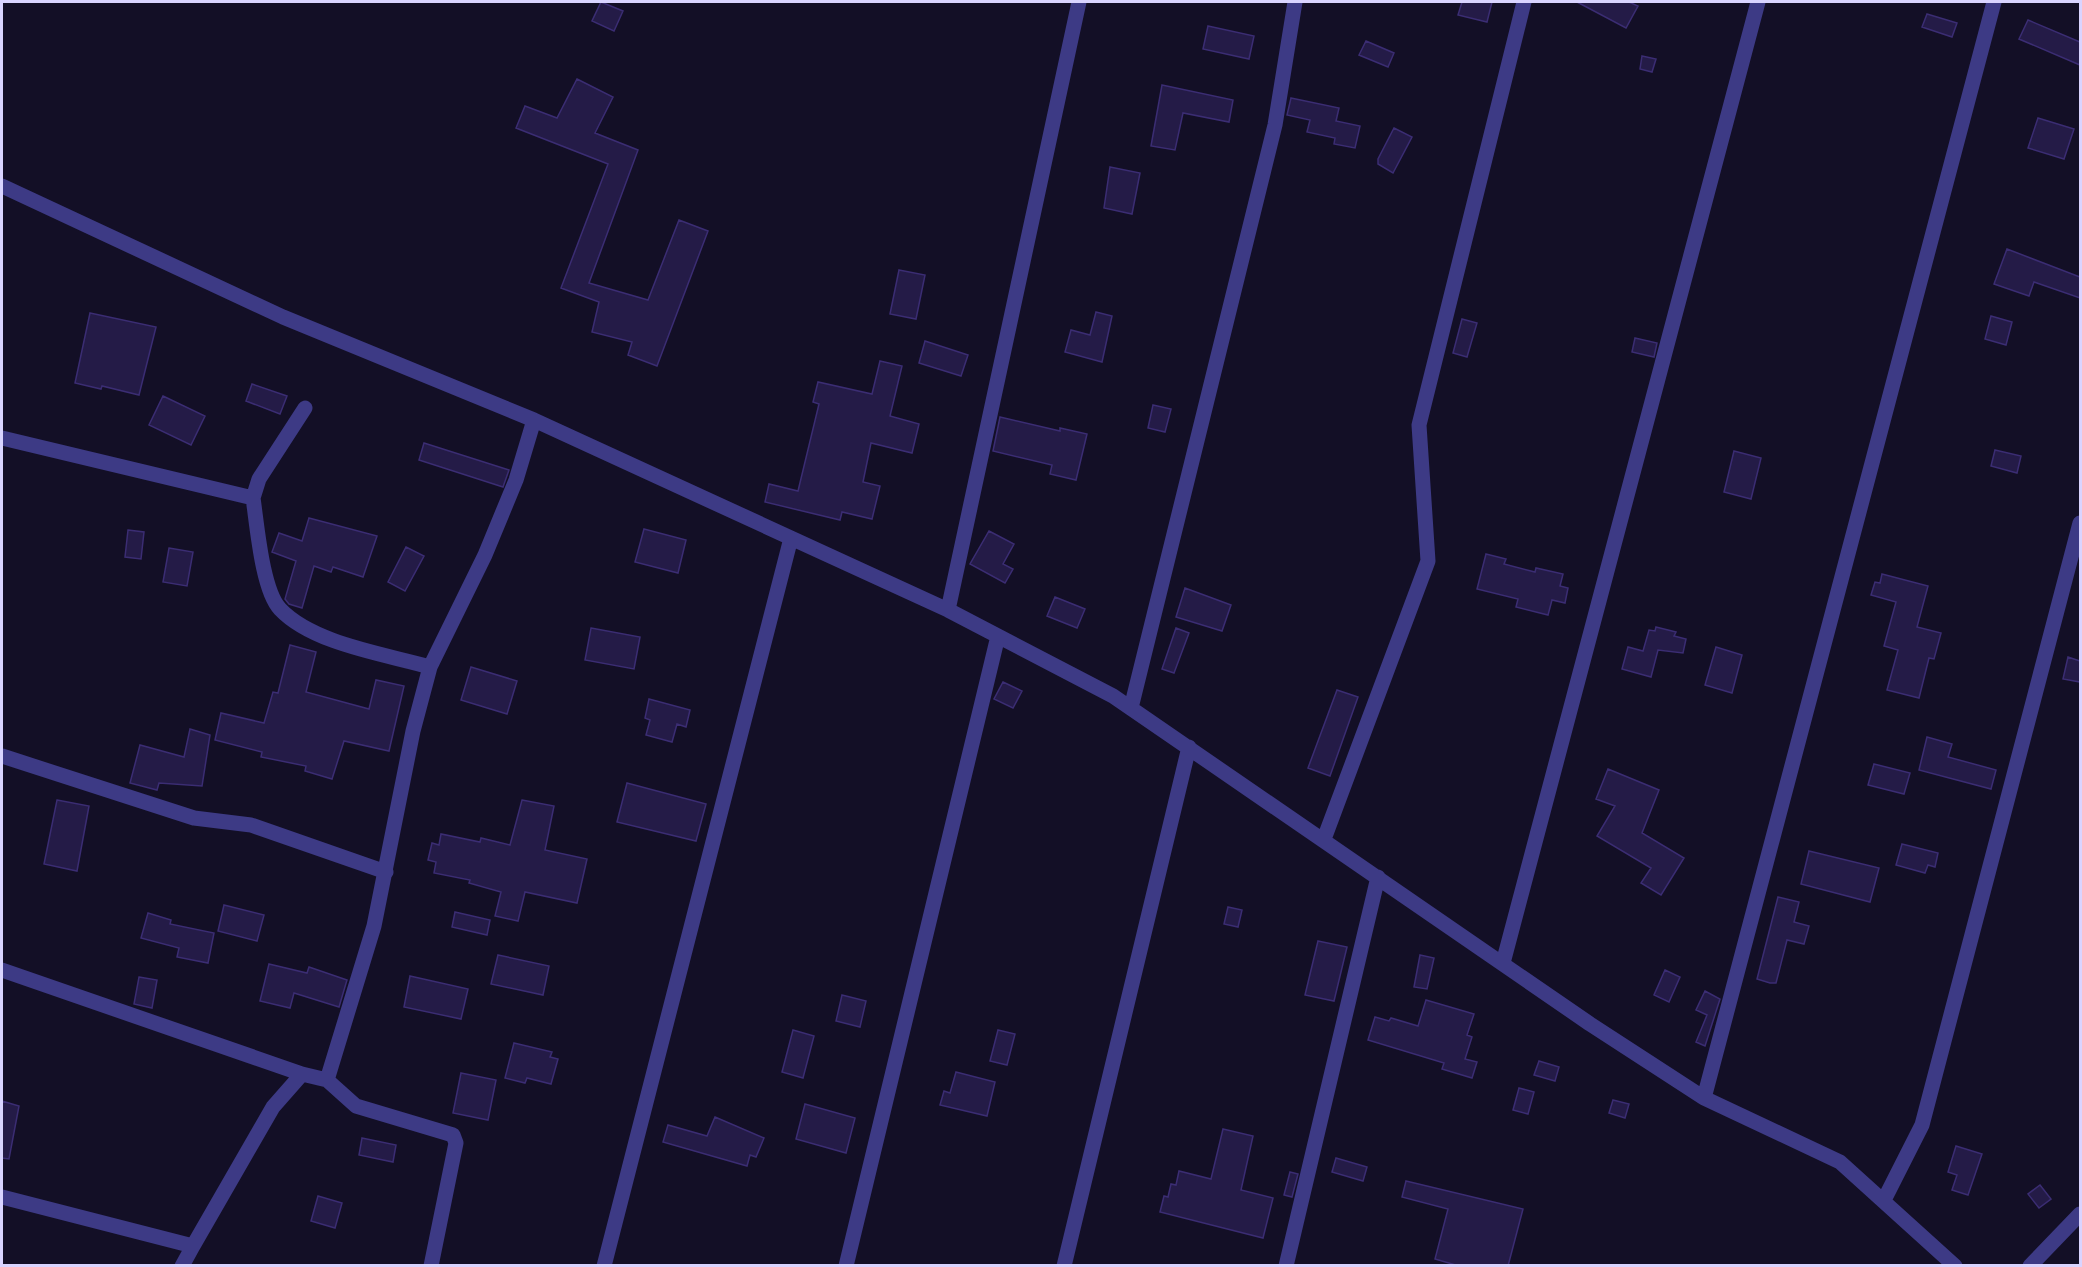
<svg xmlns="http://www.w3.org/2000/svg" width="2082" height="1267" font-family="Quicksand,sans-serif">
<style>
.building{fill:#241b47;stroke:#3b2d73;stroke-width:1.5}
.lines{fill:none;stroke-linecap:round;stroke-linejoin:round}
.minor{stroke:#3d3a85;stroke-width:15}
</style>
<rect width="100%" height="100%" fill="#130f26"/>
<!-- building -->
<path class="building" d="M601,2l22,9 -9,20 -22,-10z
M1462,2h30l-5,20 -29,-7z
M1577,2h52l9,4 -12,22z
M1927,14l30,9 -5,14 -30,-10z
M2028,20l52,22v23l-61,-26z
M1208,26l46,10 -5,23 -46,-10z
M1366,41l28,12 -6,14 -29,-12z
M1642,56l14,3 -4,13 -12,-3z
M577,79l36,18 -18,36 43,17 -49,133 59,17 31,-80 29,11 -51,135 -29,-11 4,-13 -40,-10 7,-30 -38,-14 47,-124 -92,-36 9,-22 32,12z
M1162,85l71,15 -4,22 -46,-9 -8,37 -24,-4z
M1291,98l48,10 -3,13 24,5 -5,22 -21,-4 1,-6 -28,-6 3,-12 -23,-5z
M2038,118l36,11 -10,30 -36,-11z
M1394,128l18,9 -19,36 -15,-9v-5z
M1110,167l30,6 -8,41 -28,-6z
M2007,249l73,28v21l-46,-16 -5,14 -35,-12z
M899,270l26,5 -9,44 -26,-5z
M1096,312l16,4 -10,46 -37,-10 6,-22 19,5z
M90,313l66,14 -17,68 -37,-9 -1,3 -26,-6z
M1991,316l21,6 -6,23 -21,-6z
M1462,319l15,4 -10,34 -14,-4z
M1635,338l22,5 -3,14 -22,-5z
M925,341l43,14 -7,21 -42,-13z
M880,361l22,5 -12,50 29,8 -7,29 -41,-10 -8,39 17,4 -8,33 -30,-7 -2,8 -75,-18 4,-18 29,7 21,-87 -6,-2 5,-20 54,12z
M252,384l35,12 -7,18 -34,-13z
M163,396l42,20 -14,29 -42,-20z
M1153,405l18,4 -6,23 -17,-4z
M1000,417l60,14v-3l27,6 -11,46 -26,-6 2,-9 -59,-14z
M424,443l85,27 -6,17 -84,-27z
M1995,450l26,6 -4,17 -26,-7z
M1734,451l27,7 -10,41 -27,-7z
M309,518l68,18 -14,41 -30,-10 -2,5 -17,-6 -12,42 -13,-4 -4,-5 11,-38 -24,-9 7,-19 23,8z
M644,529l42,11 -8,33 -43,-11z
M128,530l16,2 -3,27 -16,-2z
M989,531l25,13 -11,20 10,5 -8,14 -35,-19z
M406,547l18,9 -19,35 -17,-9z
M169,548l24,4 -6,34 -24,-4z
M1486,554l20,5 -2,5 31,8 1,-4 27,6 -3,12 8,2 -3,15 -13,-3 -4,15 -32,-8 2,-8 -41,-10z
M1882,574l46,12 -11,41 24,6 -7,26 -5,-1 -10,40 -32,-8 11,-40 -14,-4 12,-44 -25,-7 4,-13 5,1z
M1185,588l46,17 -9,26 -46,-14z
M1055,597l30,12 -8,19 -30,-12z
M1656,627l20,5 -2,4 12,3 -3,14 -25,-3 -7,27 -29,-8 6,-22 15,4 6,-21 6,1z
M591,628l49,9 -6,32 -49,-9z
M1176,628l13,5 -15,40 -12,-4z
M290,645l26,7 -10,40 63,17 7,-29 28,6 -15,65 -45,-10 -12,38 -27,-8 1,-5 -45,-9 1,-5 -47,-12 6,-27 43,10 9,-31 5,1z
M1716,647l26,8 -10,38 -27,-8z
M2068,657l12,4v21l-17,-3z
M471,667l46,14 -10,33 -46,-14z
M1003,682l19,9 -9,17 -19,-9z
M1337,690l21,7 -28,79 -22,-8z
M649,699l41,11 -4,17 -9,-3 -5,18 -26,-7 4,-15 -5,-2z
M190,729l20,6 -8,51 -43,-3 -2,7 -27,-7 10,-38 44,12z
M1927,737l25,7 -4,13 48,13 -5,19 -72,-19z
M1874,764l36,9 -6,21 -36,-9z
M1608,769l51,21 -17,43 42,25 -23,37 -20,-12 10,-15 -54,-32 18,-30 -19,-7z
M627,783l79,21 -10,37 -79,-19z
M57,800l32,6 -12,65 -33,-7z
M522,800l32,6 -9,44 42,9 -10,44 -52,-11 -7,29 -23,-5 6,-24 -32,-9 1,-3 -36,-7 2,-11 -8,-2 4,-17 7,2 2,-11 39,8 1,-4 29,7z
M1902,844l36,9 -3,14 -7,-2 -3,8 -29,-8z
M1809,851l70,17 -9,34 -69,-18z
M1778,897l21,5 -5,20 15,4 -5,18 -17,-4 -11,43h-6l-13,-4z
M224,905l40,10 -7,26 -39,-10z
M1228,907l14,3 -4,17 -14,-3z
M455,912l35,8 -3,15 -35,-8z
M148,913l23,7 -1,4 44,9 -6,30 -31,-6 2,-9 -38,-10z
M1318,941l29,6 -13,54 -29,-6z
M498,955l51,11 -6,29 -52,-11z
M1420,955l14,3 -7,31 -13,-2z
M269,964l38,9 2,-6 38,13 -8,27 -45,-14 -4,15 -30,-7z
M1665,970l15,7 -11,25 -15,-7z
M410,976l58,13 -7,30 -57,-12z
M139,977l18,3 -5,28 -18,-4z
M1705,991l15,8 -15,47 -9,-4 11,-27 -11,-5z
M842,995l24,6 -6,26 -24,-6z
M1426,1000l48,14 -7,21 5,2 -7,22 12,3 -5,16 -30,-9 2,-6 -76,-23 7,-23 14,4 2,-3 27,8z
M793,1030l21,6 -11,42 -21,-6z
M998,1030l17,4 -8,31 -17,-4z
M514,1043l38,9 -2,5 8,2 -7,25 -24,-6 -2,5 -20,-5z
M1539,1061l20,6 -4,14 -21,-6z
M956,1072l39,10 -8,34 -47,-11 4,-14 6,2z
M461,1073l35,7 -8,40 -35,-7z
M1519,1088l15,4 -6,22 -15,-4z
M1613,1100l16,4 -4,14 -16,-5z
M2,1101l17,5 -10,53 -7,-1z
M805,1104l50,14 -9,35 -50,-14z
M715,1117l49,21 -8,19 -6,-2 -3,11 -84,-24 5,-17 39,11z
M1223,1129l30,7 -12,54 32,8 -10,40 -103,-26 4,-16 4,1 3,-13 5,1 3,-14 32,8z
M362,1138l34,7 -3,17 -34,-7z
M1956,1146l26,8 -14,41 -16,-5 5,-15 -9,-3z
M1336,1158l31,9 -4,14 -31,-9z
M1290,1172l8,2 -6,23 -8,-2z
M1406,1181l117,28 -15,57h-49l-24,-7 13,-50 -46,-12z
M2040,1185l11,14 -12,9 -11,-14z
M318,1196l24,7 -7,25 -24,-7z"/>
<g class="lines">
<!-- minor -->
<path class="minor" d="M2,186l281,131 251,103 414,190 165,86 477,328 114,74 136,64 115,104
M2,438l251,60c4,26 9,92 27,111 33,35 105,45 150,58
M253,498l6,-19 46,-71
M948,610l131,-608
M1131,708l144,-583 20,-123
M2,756l192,62 57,7 135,47
M1324,839l104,-278 -9,-136 105,-423
M1503,963l255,-961
M2,970l300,104
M327,1080l47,-154 39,-195 17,-64 55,-112 31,-75 18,-60
M1704,1098l290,-1096
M2,1197l191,49 80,-139 29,-33 25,6 29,26 97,29 3,8 -25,123
M1884,1200l38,-75 158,-602
M182,1266l11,-20
M604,1266l187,-728
M846,1266l152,-630
M1064,1266l125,-519
M1286,1266l92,-389
M2030,1266l50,-52"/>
</g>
<!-- border -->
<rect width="2082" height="1267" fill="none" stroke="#d9d4ff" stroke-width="6"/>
</svg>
